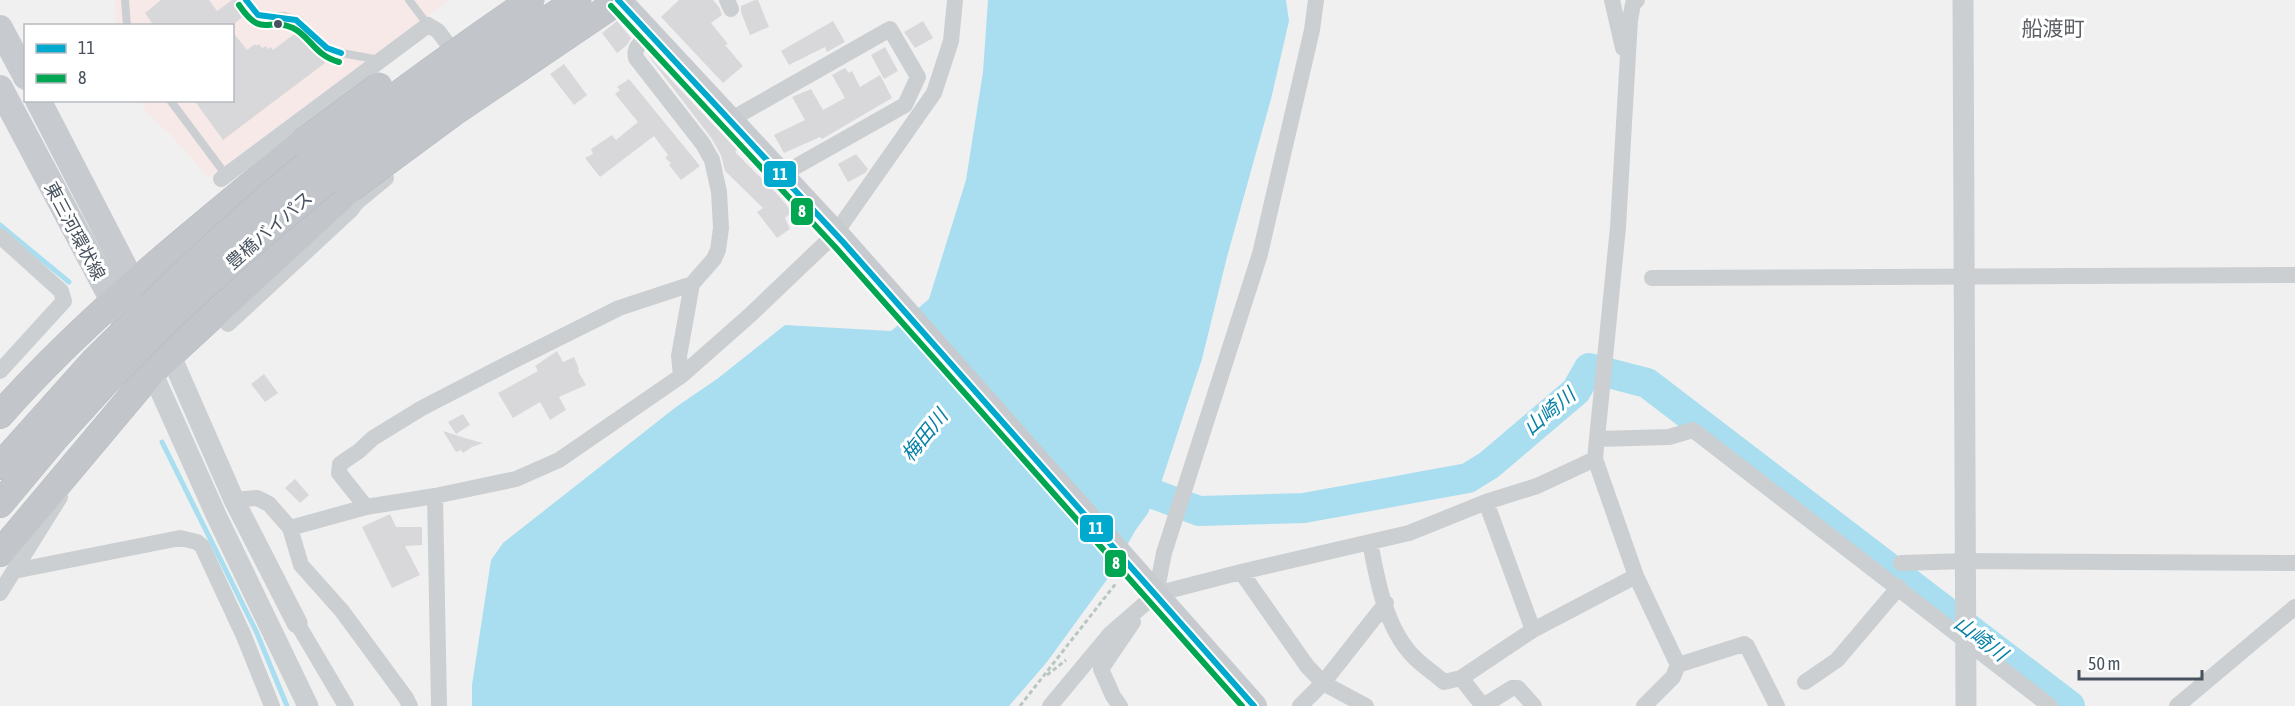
<svg xmlns="http://www.w3.org/2000/svg" width="2295" height="706" font-family="'Asap Condensed','Noto Sans JP',sans-serif">
<style>
.medical{fill:#f7e9e7}
.water{fill:#a8deef}
.lines{fill:none;stroke-linecap:round;stroke-linejoin:round}
.stream{stroke:#a8deef;stroke-width:5}
.river{stroke:#a8deef;stroke-width:30}
.building{fill:#d8d8da}
.trunk-casing{stroke:#b5bac0;stroke-width:28}
.path{stroke:#b9c6c2;stroke-width:3;stroke-dasharray:4.5 3;stroke-linecap:butt}
.service{stroke:#cccfd1;stroke-width:8}
.minor{stroke:#cccfd1;stroke-width:16}
.tertiary{stroke:#cccfd1;stroke-width:21}
.primary{stroke:#c7cbcf;stroke-width:26}
.trunk{stroke:#c2c6cb;stroke-width:27}
.trunk-bridge-casing{stroke:#b5bac0;stroke-width:28;stroke-linecap:butt}
.trunk-bridge{stroke:#c2c6cb;stroke-width:27}
.bus-1-casing{stroke:#fff;stroke-width:10}
.bus-2-casing{stroke:#fff;stroke-width:10}
.bus-1{stroke:#00a9ce;stroke-width:6}
.bus-2{stroke:#00a651;stroke-width:6}
.bus-dot{fill:#47525e;stroke:#fff;stroke-width:2}
.labels{text-anchor:middle;dominant-baseline:central;stroke-width:6;stroke-linejoin:round;paint-order:stroke}
.street-label{font-size:18px;fill:#47525e;stroke:#fff}
.water-label{font-size:20px;font-style:italic;fill:#0880a8;stroke:#fff}
.quarter-label{font-size:21px;fill:#5c5f65;stroke:#fff}
.line-badge{stroke:#fff;stroke-width:2}
.badge-label{font-size:16px;text-anchor:middle;font-weight:bold;fill:#fff}
</style>
<rect width="100%" height="100%" fill="#f1f0f0"/>
<!-- medical -->
<path class="medical" d="M115,0h335l-242,178 -35,-41 -26,-24 -7,-12 92,-1v-74l-116,-1z"/>
<!-- water -->
<path class="water" d="M988,0h298l3,21 -18,78 -44,158 -25,102 -42,127 -12,27 -13,18 -24,43 -64,88 -38,44h-537v-21l19,-125 12,-17 173,-136 41,-28 68,-54 106,6 38,-32 37,-119 17,-108z"/>
<g class="lines">
<!-- stream -->
<path class="stream" d="M0,225l69,57
M162,442l94,189 31,75"/>
<!-- river -->
<path class="river" d="M1119,481l80,30 105,-3 164,-30 21,-13 87,-74 13,-23 58,15 423,323"/>
</g>
<!-- building -->
<path class="building" d="M161,0h48l8,11 15,-11h8l8,13 -17,13h-77l-9,-13z
M679,0h34l6,7 3,8 -11,8 17,21 -3,1 18,21 -20,17 -62,-66z
M755,0h3l11,27 -19,8 -9,-23v-6z
M617,21l14,17 -4,7 -10,8 -15,-20z
M833,21l12,21 -18,10 -2,-5 -36,18 -8,-14z
M923,21l10,17 -18,10 -11,-16z
M232,31l15,19 8,-6 1,2 3,-2 3,4 4,-2 2,3 3,-2 2,3 24,-18 6,9 3,-2 8,9 12,10 -3,2 2,3 -102,77 -29,-40h38z
M885,47l13,24 -14,8 -13,-24z
M647,54l90,96 -2,2 44,44 13,16 -7,6 5,11 -13,9 -20,-26 6,-4 -38,-37 -4,-16 -9,-16z
M564,64l23,31 -13,10 -24,-31z
M845,68l4,5 3,-2 8,16 20,-12 12,23 -70,41 -2,-2 -36,16 -10,-18 31,-15 -13,-23 19,-8 12,21 22,-12 -13,-23z
M629,79l71,87 -19,14 -12,-15 2,-2 -6,-5 3,-3 -14,-19 -54,41 -15,-19 8,-4 -2,-5 21,-14 4,5 22,-18 -23,-28 5,-4 -3,-3z
M856,154l12,15 -3,4 -17,9 -10,-18z
M557,351l6,11 11,-5 5,12 -1,2 8,14 -27,12 7,13 -16,10 -10,-18 -27,16 -15,-25 40,-22 -3,-5z
M264,374l14,19 -13,9 -14,-18z
M463,414l7,11 -14,9 -8,-12z
M443,431l25,8 15,4 -11,4 -9,6 -2,-3 -5,2z
M295,479l14,16 -9,8 -15,-15z
M390,514l6,13h26v18l-17,1 15,29 -28,13 -30,-61z"/>
<g class="lines">
<!-- trunk casing -->
<g class="trunk-casing">
<path id="trunk" d="M0,415c90,-102 198,-186 303,-273
M0,466l93,-104
M0,504l56,-67 49,-54
M0,553l152,-181 198,-183"/>
</g>
<!-- path -->
<path class="path" d="M1047,675l19,-15
M1020,706l97,-124"/>
<!-- service -->
<path class="service" d="M125,0l2,26
M246,0l11,15 4,2 24,-1 14,5 22,24 9,6 50,9
M409,0l19,25
M170,100l56,75"/>
<!-- minor -->
<path class="minor" d="M727,0l4,9
M1612,0l11,48
M651,35c-9,7 -18,11 -15,23l67,86 9,16 7,32 2,36 -3,22 -4,9 -22,25 -13,72 2,20
M730,120l160,-91 28,48 -13,28 -124,70
M221,179l207,-154 10,6 21,28
M0,236l61,55 3,10 -64,70
M1652,278l643,-3
M228,324l123,-114 6,-8 29,-24
M1597,439l72,-2 24,-7 357,276
M1595,459l41,117 42,89 -5,12 -29,29
M435,496l4,210
M234,500l23,-2 12,6 21,24 11,37 41,46 64,87 4,8
M1486,502l47,128
M366,507l-27,-34 1,-9 19,-13 14,-13 49,-30 93,-48 104,-52 73,-24
M290,528l76,-21 69,-11 81,-17 43,-19 122,-84 68,-60 86,-82 99,-141 17,-52 4,-41
M1370,542c7,37 15,84 42,113 9,10 22,18 32,27l17,-4 72,-48 103,-54
M1901,563l65,-2 329,2
M14,571l166,-33 17,4 5,4 41,88 29,72
M1241,572l66,94 16,17 43,23
M0,593l60,-96
M1156,594l8,-41 96,-299 52,-224 4,-30
M297,623l49,83
M1678,665l66,-21 3,2 30,60
M1461,678l22,28
M1805,682l32,-22 62,-73
M1050,706l60,-72 46,-40 85,-22 168,-39 77,-31 51,-16 58,-27 23,-232 12,-207 3,-16 4,-4
M1120,706l-7,-10 -12,-27 32,-47
M1300,706l23,-23 63,-80
M1483,706l29,-18h6l16,18
M2177,706l118,-99"/>
<!-- tertiary -->
<path class="tertiary" d="M1963,0l3,706
M170,354l64,146 63,123
M152,372l64,143 92,191"/>
<!-- primary -->
<path class="primary" d="M618,0l225,242 411,464
M0,28l26,49
M0,88l137,258
M38,100l105,203"/>
<!-- trunk -->
<use href="#trunk" class="trunk"/>
<!-- trunk-bridge casing -->
<g class="trunk-bridge-casing">
<path id="trunk-bridge" d="M303,142l76,-56
M350,189l103,-76 167,-113
M93,362c72,-71 145,-143 225,-206 69,-55 140,-106 213,-156
M105,383c29,-28 57,-59 87,-86 120,-109 248,-211 386,-297"/>
</g>
<!-- trunk-bridge -->
<use href="#trunk-bridge" class="trunk-bridge"/>
<!-- bus-1 casing -->
<g class="bus-1-casing">
<path id="bus-1" d="M246,0l12,15 38,5 31,28 14,5
M618,0l225,242 411,464"/>
</g>
<!-- bus-2 casing -->
<g class="bus-2-casing">
<path id="bus-2" d="M239,5c24,35 28,11 54,23 18,9 21,27 46,34
M611,6l225,242 406,458"/>
</g>
<!-- bus-1 -->
<use href="#bus-1" class="bus-1"/>
<!-- bus-2 -->
<use href="#bus-2" class="bus-2"/>
</g>
<!-- markers -->
<circle class="bus-dot" cx="278" cy="24" r="5"/>
<g class="labels">
<!-- street labels -->
<g class="street-label">
<text transform="translate(269 230) rotate(-41)">豊橋バイパス</text>
<text transform="translate(75 231) rotate(62)">東三河環状線</text>
</g>
<!-- water labels -->
<g class="water-label">
<text transform="translate(1549 411) rotate(-40)">山崎川</text>
<text transform="translate(924 435) rotate(-51)">梅田川</text>
<text transform="translate(1981 638) rotate(37)">山崎川</text>
</g>
<!-- quarter labels -->
<g class="quarter-label">
<text x="2053" y="28">船渡町</text>
</g>
</g>
<g class="line-badge">
<rect x="763" y="160" width="34" height="28" rx="6" fill="#00a9ce"/>
<rect x="790" y="197" width="24" height="29" rx="6" fill="#00a651"/>
<rect x="1079" y="514" width="35" height="29" rx="6" fill="#00a9ce"/>
<rect x="1104" y="549" width="23" height="29" rx="6" fill="#00a651"/>
</g>
<g class="badge-label">
<text x="780" y="180">11</text>
<text x="802" y="217">8</text>
<text x="1096" y="534">11</text>
<text x="1116" y="569">8</text>
</g>
<!-- legend -->
<rect x="24" y="24" width="210" height="78" fill="#ffffff" stroke="#b5babf" stroke-width="1.5"/>
<rect x="36" y="44" width="30" height="9" fill="#00a9ce" stroke="#b5babf" stroke-width="1.5"/>
<text x="78" y="54" font-size="18" fill="#47525e">11</text>
<rect x="36" y="74" width="30" height="9" fill="#00a651" stroke="#b5babf" stroke-width="1.5"/>
<text x="78" y="84" font-size="18" fill="#47525e">8</text>
<!-- scale -->
<path d="M2079 670v9h123v-9" fill="none" stroke="#47525e" stroke-width="3"/>
<text x="2088" y="670" font-size="18" fill="#47525e" stroke="#ffffff" stroke-width="4.5" paint-order="stroke">50 m</text>
</svg>
